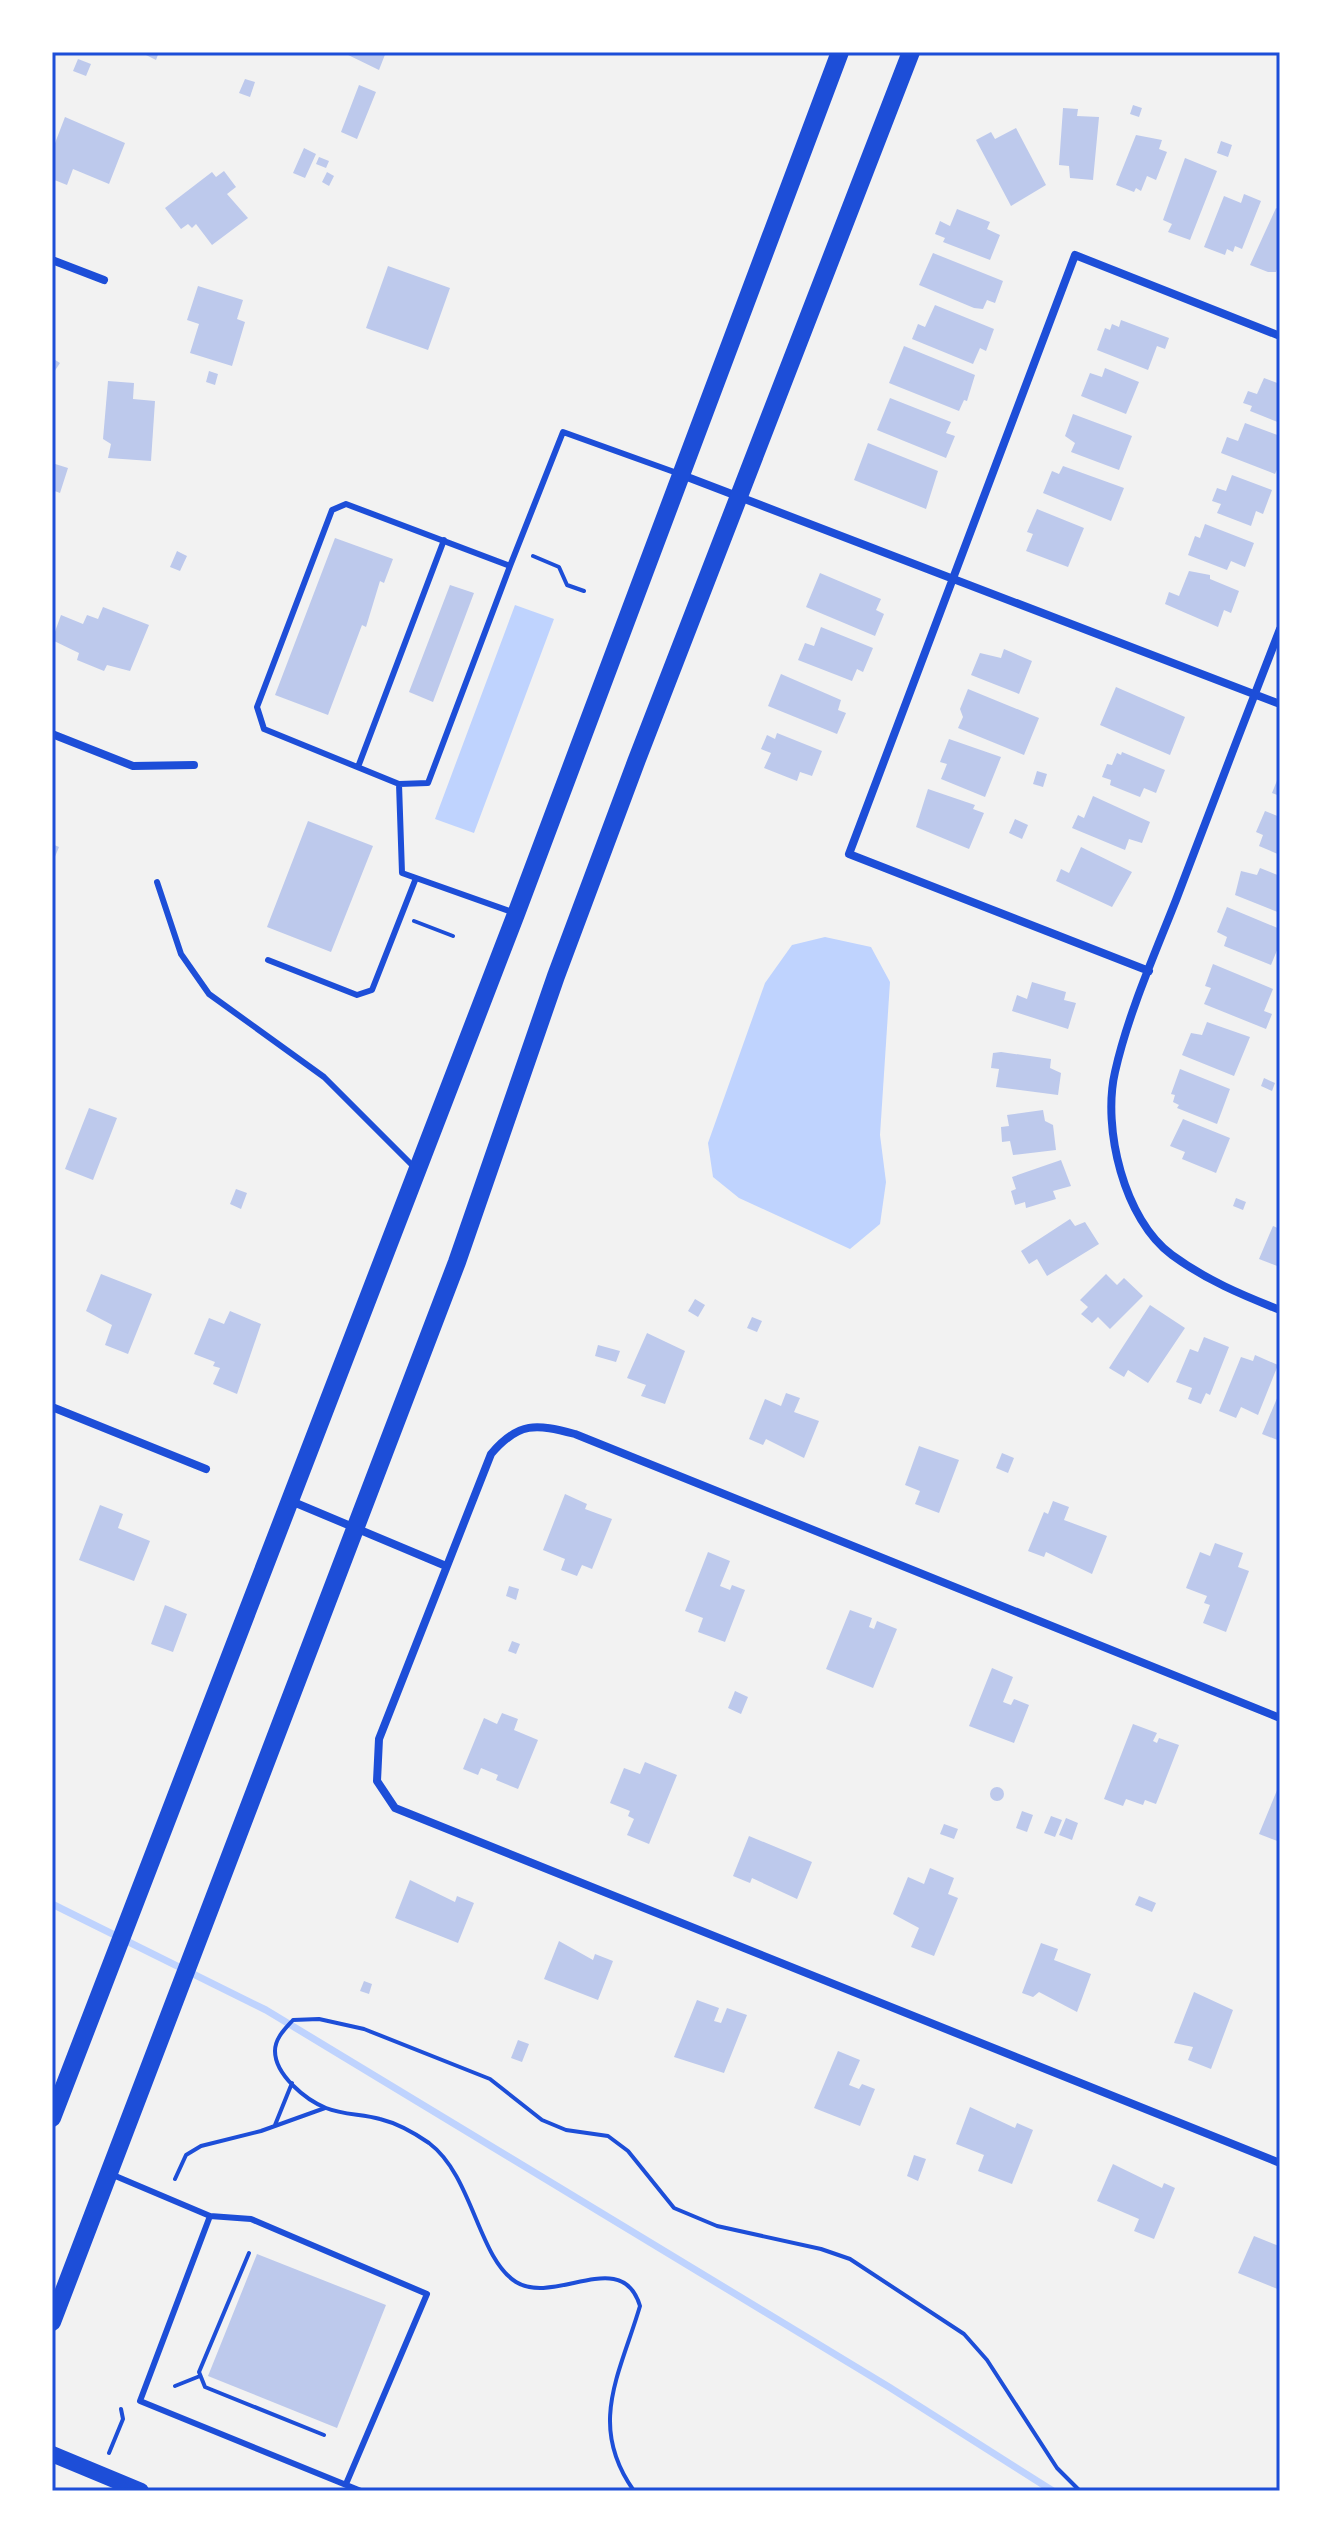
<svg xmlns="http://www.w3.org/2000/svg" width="1332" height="2543" font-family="'Noto Sans',sans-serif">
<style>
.water{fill:#bfd3fe}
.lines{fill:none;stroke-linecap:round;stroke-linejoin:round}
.stream{stroke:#bfd3fe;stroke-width:7}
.building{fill:#bdc9ec}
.path{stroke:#1d4ed8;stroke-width:4}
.service{stroke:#1d4ed8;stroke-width:6}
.minor{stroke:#1d4ed8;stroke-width:8}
.secondary{stroke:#1d4ed8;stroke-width:16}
.primary{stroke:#1d4ed8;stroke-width:18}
.neatline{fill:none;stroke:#1d4ed8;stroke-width:3}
</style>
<rect width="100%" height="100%" fill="#f2f2f2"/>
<!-- water -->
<path class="water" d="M515,605l39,14 -80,214 -39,-14z
M825,937l46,10 19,35 -10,153 6,47 -6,42 -30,25 -111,-51 -26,-21 -5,-34 57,-160 27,-38z"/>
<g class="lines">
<!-- stream -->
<path class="stream" d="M52,1904l214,106 623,377 164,104"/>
</g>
<!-- building -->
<path class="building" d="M140,52h19l-3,8z
M342,52h44l-7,18z
M78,59l13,5 -5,12 -13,-5z
M245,79l10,3 -5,15 -11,-4z
M359,85l17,7 -19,47 -16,-7z
M1133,105l9,3 -3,9 -9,-3z
M1063,108l15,1 -1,7 22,1 -6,63 -23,-2 -1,-12 -10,-1z
M65,117l60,26 -16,41 -36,-15 -6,16 -15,-6v-28z
M1016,128l30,57 -35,21 -35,-66 15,-8 4,7z
M1136,135l26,5 -3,9 8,3 -11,28 -9,-4 -6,15 -5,-3 -2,4 -18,-7z
M1221,141l11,4 -4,12 -11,-4z
M304,148l12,6 -11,24 -12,-5z
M319,157l10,4 -3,7 -10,-4z
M1185,158l32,13 -27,69 -22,-8 4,-8 -9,-4z
M224,171l12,16 -9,7 21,24 -36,27 -16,-21 -4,4 -4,-4 -7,5 -16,-21 47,-36 4,5z
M327,172l7,4 -5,10 -7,-4z
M1244,194l17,7 -19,48 -7,-3 -2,6 -6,-3 -2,6 -21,-8 20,-51 17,7z
M1276,208l4,2v50l-4,12h-8l-18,-7z
M957,209l33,13 -3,7 13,6 -10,25 -47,-18 2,-4 -10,-4 5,-13 10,5z
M933,253l70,28 -8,22 -8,-3 -4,9 -9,-1 -55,-23z
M388,266l62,22 -22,62 -62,-22z
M198,286l45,14 -6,19 8,3 -13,44 -42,-13 9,-29 -12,-4z
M935,305l59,24 -8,22 -6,-3 -7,16 -61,-25 6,-15 7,3z
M1121,320l48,18 -4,11 -8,-3 -9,24 -51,-20 8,-22 5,2 2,-6 7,3z
M904,346l71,29 -8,26 -3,-1 -5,11 -70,-28z
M52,358l8,5 -8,12z
M1105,368l34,14 -13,32 -45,-18 9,-23 12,4z
M209,371l9,3 -3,11 -9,-3z
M1264,378l16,6v39l-30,-12 2,-5 -9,-3 5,-12 9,3z
M108,381l26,2 -1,16 22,2 -4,60 -43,-3 3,-14 -8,-5z
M890,398l61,24 -5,11 9,3 -9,22 -69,-28z
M1073,414l59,22 -13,34 -48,-18 4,-9 -10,-7z
M1245,423l35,13v27l-5,11 -54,-21 6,-16 11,4z
M868,443l70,28 -12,38 -72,-29z
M52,463l16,5 -8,25 -8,-3z
M1063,466l61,22 -13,33 -68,-28 9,-22 7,3z
M1232,475l40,15 -9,24 -7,-3 -5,15 -34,-13 4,-9 -9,-3 5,-13 9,3z
M1037,509l47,19 -16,39 -42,-16 7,-17 -6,-2z
M1205,524l49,19 -9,24 -14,-6 -4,9 -39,-15 7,-19 5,2z
M335,538l58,21 -9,24 -4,-2 -14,46 -4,-2 -34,90 -53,-20z
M177,551l10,5 -7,15 -10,-4z
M1189,571l21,4v4l29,12 -8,22 -7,-3 -6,17 -53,-23 4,-12 10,4z
M820,573l61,26 -5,11 8,4 -9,22 -69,-29z
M450,585l24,8 -41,109 -24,-10z
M103,607l46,18 -19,46 -23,-6 -3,6 -27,-11 2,-7 -27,-13 9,-25 22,9 4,-9 11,4z
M821,627l52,21 -10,24 -6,-3 -5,12 -54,-21 7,-17 9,3z
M1004,649l28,12 -13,33 -48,-19 9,-22 21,5z
M781,674l60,26 -3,10 8,3 -9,21 -69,-28z
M1116,687l69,30 -15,38 -70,-30z
M968,689l71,29 -15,37 -66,-27 5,-11 -3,-8z
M777,733l45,18 -10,25 -12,-4 -3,9 -33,-13 7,-15 -10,-4 6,-14 8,4z
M949,739l52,18 -16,40 -44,-18 6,-15 -7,-2z
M1122,752l43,18 -9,23 -12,-5 -4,9 -30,-12 1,-5 -9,-3 5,-13 5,1 5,-12 4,2z
M1037,771l10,3 -4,13 -10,-3z
M1280,773v23l-8,-3z
M928,789l47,16 -2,4 11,4 -15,36 -53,-22z
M1093,796l57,26 -8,21 -13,-4 -4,11 -53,-22 6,-13 6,3z
M1265,811l15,6v38l-21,-9 4,-11 -7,-3z
M1015,819l13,6 -6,14 -13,-6z
M308,821l65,25 -42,106 -64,-25z
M52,844l7,3 -7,17z
M1081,847l51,25 -20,35 -56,-26 5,-12 8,4z
M1260,868l20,8v37l-45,-18 6,-24 16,4z
M1227,907l53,22v14l-9,22 -47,-19 3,-9 -10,-5z
M1213,964l60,25 -9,22 8,3 -6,15 -62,-25 7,-16 -6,-2z
M1032,982l34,10 -2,8 12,3 -8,26 -56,-18 5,-16 10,4z
M1207,1022l43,15 -16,39 -52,-21 9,-22 11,2z
M1001,1052l50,7 -1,9 11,5 -3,22 -62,-8 3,-18 -8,-1 2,-15z
M1180,1069l50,20 -13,35 -40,-16 2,-3 -6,-3 2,-7 -4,-1z
M1264,1078l11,5 -3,8 -11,-5z
M89,1108l28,10 -24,62 -28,-11z
M1043,1110l2,11 8,4 3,25 -43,5 -3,-14 -8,1 -1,-15 8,-1 -2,-11z
M1183,1119l47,19 -14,35 -34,-14 3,-7 -15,-6z
M1061,1160l10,26 -18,5 3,8 -30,9 -1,-6 -10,3 -4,-14 5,-2 -4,-12z
M236,1189l11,4 -6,16 -11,-5z
M1236,1198l10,4 -3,8 -10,-4z
M1070,1219l5,7 10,-4 14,22 -52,32 -10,-17 -8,5 -8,-13z
M1273,1226l7,3v38l-21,-8z
M101,1274l51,20 -24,60 -23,-9 7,-20 -26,-14z
M1106,1274l11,11 7,-7 19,18 -33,33 -12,-12 -6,6 -11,-9 7,-7 -8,-7z
M695,1299l10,6 -7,12 -10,-6z
M1150,1305l35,23 -37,55 -20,-13 -4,7 -15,-9z
M230,1311l31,13 -24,70 -24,-10 7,-16 -7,-2 2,-4 -21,-8 15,-36 15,6z
M752,1317l10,4 -5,11 -10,-4z
M647,1333l38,18 -20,53 -24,-8 5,-11 -19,-7z
M1204,1337l25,10 -19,48 -4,-2 -5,11 -13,-5 4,-11 -16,-6 14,-33 8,3z
M598,1345l22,6 -4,11 -21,-6z
M1255,1355l23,10 -20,50 -17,-8 -5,11 -17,-7 22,-54 12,4z
M1280,1391v50l-18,-7z
M786,1393l14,5 -6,14 25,9 -15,37 -38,-19 -3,6 -14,-6 16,-40 16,7z
M919,1446l40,14 -20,53 -24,-9 5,-13 -15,-6z
M1002,1453l12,5 -6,15 -12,-5z
M565,1494l22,10 -2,5 27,10 -20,50 -10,-4 -5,11 -16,-6 4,-11 -22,-9z
M1053,1501l16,6 -5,13 43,16 -15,38 -46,-22 -2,5 -16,-6 16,-39 4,2z
M100,1505l23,9 -5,14 32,13 -16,40 -55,-21z
M1215,1543l28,10 -5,14 11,4 -23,61 -23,-9 7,-18 -6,-2 3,-7 -21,-8 14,-36 10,4z
M708,1552l22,9 -10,25 10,4 2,-5 13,5 -20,52 -27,-10 5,-14 -18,-7z
M509,1586l10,3 -3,11 -10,-4z
M165,1605l22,9 -14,38 -22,-8z
M850,1610l22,8 -3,9 5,2 3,-8 20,8 -24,59 -47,-19z
M512,1641l8,3 -4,10 -8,-3z
M992,1668l21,9 -10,25 8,3 3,-6 15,6 -15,38 -45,-17z
M735,1691l13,6 -7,17 -13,-6z
M502,1713l16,6 -4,11 24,10 -20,49 -22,-9 2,-5 -17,-7 -3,7 -15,-6 21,-51 13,6z
M1133,1724l24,9 -4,8 4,2 2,-5 20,7 -23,59 -11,-4 -2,5 -17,-6 -3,7 -19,-7z
M645,1762l32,13 -28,69 -22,-9 7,-16 -6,-3 2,-5 -20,-8 14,-35 16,6z
M1280,1783v59l-21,-8z
M990 1794a7 7 0 1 1 14 0a7 7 0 1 1-14 0Z
M1022,1811l11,4 -6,17 -11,-4z
M1051,1816l11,4 -7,17 -11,-4z
M1066,1818l12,5 -6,17 -13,-5z
M944,1824l14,5 -4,10 -14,-5z
M749,1836l63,26 -15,37 -45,-21 -2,5 -17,-7z
M930,1868l24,10 -6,16 10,4 -24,58 -23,-9 8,-19 -26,-14 15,-37 16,7z
M410,1880l45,22 2,-6 17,7 -16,40 -63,-25z
M1139,1896l17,7 -4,9 -17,-7z
M559,1941l34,19 2,-6 18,7 -15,39 -54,-21z
M1041,1943l17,6 -4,11 37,14 -14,38 -38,-20 -6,5 -11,-4z
M364,1981l8,3 -3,10 -9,-3z
M1194,1992l39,18 -22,59 -23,-9 5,-13 -19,-4z
M697,2000l22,8 -5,13 7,2 6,-15 20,7 -23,58 -50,-16z
M518,2040l11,4 -7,18 -11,-4z
M838,2051l22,9 -11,25 10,4 3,-5 13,5 -15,37 -46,-18z
M970,2107l45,21 2,-5 16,7 -21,54 -34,-13 6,-16 -28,-11z
M914,2155l12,4 -8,22 -11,-5z
M1113,2164l49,24 2,-5 11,5 -21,51 -20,-8 5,-12 -42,-18z
M1254,2236l25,10 1,44 -42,-17z
M257,2254l129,51 -49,123 -129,-52z"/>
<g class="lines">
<!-- path -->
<path class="path" d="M533,556l26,11 8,18 17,6
M414,921l39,15
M275,2125l17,-42
M175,2179l11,-24 15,-9 60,-15 64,-23
M249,2253l-50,119 6,15 119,48
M175,2386l25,-10
M109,2453l14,-34 -2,-10
M634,2491c-47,-66 -14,-117 6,-185 -18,-60 -85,0 -124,-24 -38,-24 -43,-106 -87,-139 -13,-9 -33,-20 -49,-24 -17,-5 -37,-4 -54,-11 -20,-8 -51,-33 -51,-57 0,-13 10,-22 18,-31l26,-1 45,10 126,50 52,41 24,10 42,6 20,15 46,57 43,18 104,23 29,10 114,75 23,26 70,108 23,23"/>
<!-- service -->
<path class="service" d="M358,767l86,-227
M399,784l29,-1 82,-217
M157,882l24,72 28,40 115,83 91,91
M512,912l-110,-39 -3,-89 -135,-55 -7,-22 75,-197 14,-6 164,62 53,-134 114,41
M268,960l89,35 15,-5 44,-112
M113,2175l97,41 41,3 176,75 -81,190
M210,2216l-70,185 221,90"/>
<!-- minor -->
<path class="minor" d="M52,260l52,20
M682,475l598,229
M1280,629c-35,90 -70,181 -104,271 -22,56 -48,114 -61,172 -13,56 9,148 57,183 34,25 70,40 108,55
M52,734l81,32 61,-1
M1149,971l-300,-117 226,-599 205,81
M52,1407l154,62
M291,1501l155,65
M1280,1718l-705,-284c-39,-10 -56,-13 -84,20l-112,285 -2,42 18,27 885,355"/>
<!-- secondary -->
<path class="secondary" d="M52,2454l89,37"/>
<!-- primary -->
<path class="primary" d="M52,2118l464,-1204 324,-862
M52,2322l405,-1060 99,-286 80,-214 275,-710"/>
</g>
<!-- border -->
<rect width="1332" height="2543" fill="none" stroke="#ffffff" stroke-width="108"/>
<rect x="54" y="54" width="1224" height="2435" class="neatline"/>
</svg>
